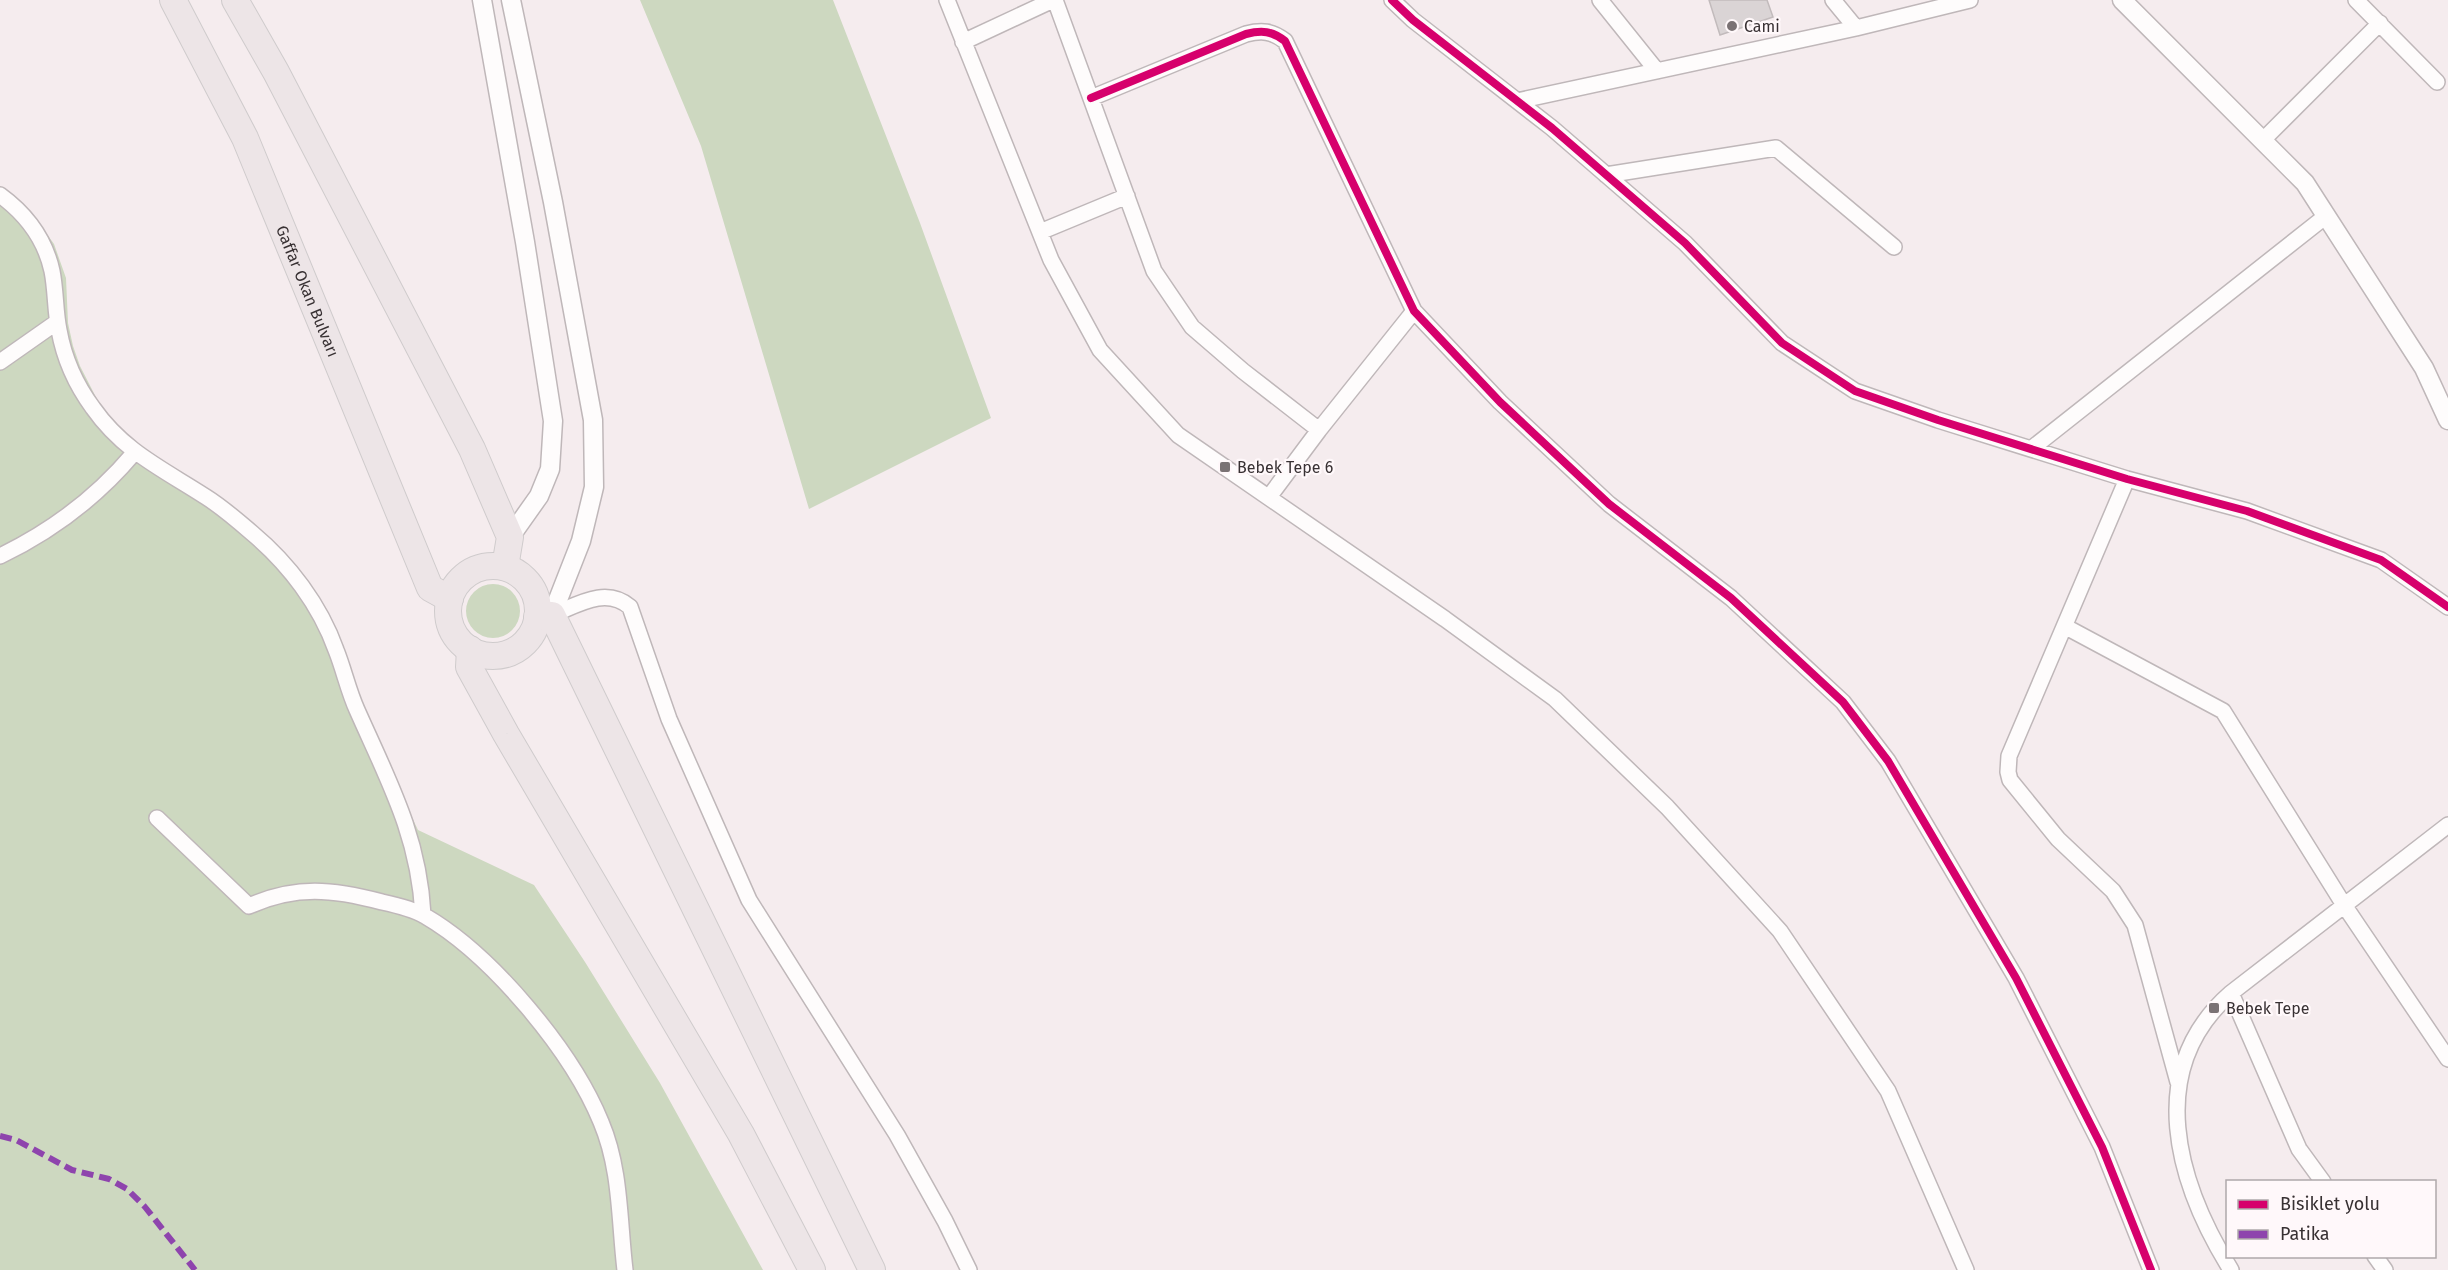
<svg xmlns="http://www.w3.org/2000/svg" width="2448" height="1270" font-family="'Fira Sans',sans-serif">
<style>
.green{fill:#cdd8c0}
.building{fill:#dad4d5;stroke:#c2bbbc;stroke-width:1.5}
.lines{fill:none;stroke-linecap:round;stroke-linejoin:round}
.minor-casing{stroke:#bfb7b9;stroke-width:18}
.tertiary-casing{stroke:#bfb7b9;stroke-width:21}
.trunk-casing{stroke:#cfcbcc;stroke-width:28}
.minor{stroke:#fefcfc;stroke-width:15}
.tertiary{stroke:#fefcfc;stroke-width:18}
.trunk{stroke:#ede5e7;stroke-width:26}
.quiet{stroke:#8e44ad;stroke-width:6;stroke-dasharray:12 6;stroke-linecap:butt}
.cycleway-casing{stroke:#fff8fa;stroke-width:11}
.cycleway{stroke:#d6006c;stroke-width:8}
.poi-dot{fill:#7a7274;stroke:#fff8fa;stroke-width:2}
.labels{text-anchor:middle;dominant-baseline:central;stroke-width:4.5;stroke-linejoin:round;paint-order:stroke}
.poi-label{font-size:16px;fill:#383133;stroke:#fff8fa;text-anchor:start}
.street-label{font-size:16px;fill:#383133;stroke:#fff8fa}
</style>
<rect width="100%" height="100%" fill="#f5ecee"/>
<!-- green -->
<path class="green" d="M640,0h193l87,223 71,195 -182,91 -108,-363z
M0,187l34,29 20,28 12,34 2,45 5,23 7,20 20,39 28,32 125,88 34,31 16,18 25,40 48,128 42,88 116,55 51,77 75,121 103,187h-763z
M466 611a27 27 0 1 1 54 0a27 27 0 1 1-54 0Z"/>
<!-- building -->
<path class="building" d="M1709,0h58l6,17 -53,18z"/>
<g class="lines">
<!-- minor casing -->
<g class="minor-casing">
<path id="minor" d="M947,0l104,260 49,90 78,85 267,184 110,80 112,108 113,124 108,160 78,179
M1055,0l99,271 38,56 51,44 76,59
M1392,0l21,20 139,108 133,115 97,100 73,48 83,29 189,59 120,32 134,49 67,47
M1600,0l57,71
M1833,0l23,28
M2356,0l81,82
M963,42l90,-42
M1091,98l155,-64c16,-4 26,-3 39,7l129,270 86,91 109,102 122,94 112,104 45,59 128,217 86,169 49,123
M1517,101l339,-73 114,-28
M2263,140l117,-117
M1606,175l170,-27 118,99
M0,195c26,19 45,44 52,76 4,20 3,40 7,59 5,28 17,55 34,78 31,44 70,61 113,89 16,10 31,23 46,36 37,31 68,72 84,117 8,20 12,40 21,60 31,70 62,126 66,205
M1040,232l87,-36
M0,362l57,-40
M2031,449l295,-233
M2127,479l-118,277 -1,16 2,8 48,59 55,52 22,34 43,157
M1269,497l50,-67 95,-119
M0,556c52,-25 97,-59 134,-103
M552,615c25,-10 54,-29 78,-8l39,112 80,181 148,235 48,86 24,49
M2066,627l157,84 121,194 104,154
M157,818l92,88c47,-21 84,-17 133,-4 14,3 31,7 43,14 67,39 147,135 176,206 20,47 18,98 24,148
M2231,993l68,156 24,33
M2375,1256l10,14
M2231,1270c-54,-87 -88,-200 0,-277l217,-168"/>
</g>
<!-- tertiary casing -->
<g class="tertiary-casing">
<path id="tertiary" d="M482,0l43,242 28,179 -3,48 -11,27 -29,41
M511,0l42,202 40,218 1,67 -13,54 -29,74
M2122,0l183,183 119,185 24,52"/>
</g>
<!-- trunk casing -->
<g class="trunk-casing">
<g id="trunk">
<path id="s1" d="M173,0l72,138 185,450 20,11"/>
<path d="M235,0l41,72 196,377 38,88 -5,30"/>
<circle cx="493" cy="611" r="45"/>
<path d="M537,617l15,-2 320,655"/>
<path d="M470,649l-1,18 37,67 235,400 71,136"/>
</g>
</g>
<!-- minor -->
<use href="#minor" class="minor"/>
<!-- tertiary -->
<use href="#tertiary" class="tertiary"/>
<!-- trunk -->
<use href="#trunk" class="trunk"/>
<!-- quiet -->
<path class="quiet" d="M0,1136l16,4 56,30 37,9 18,10 18,18 50,63"/>
<!-- cycleway casing -->
<g class="cycleway-casing">
<path id="cycleway" d="M1392,0l21,20 139,108 133,115 97,100 73,48 83,29 189,59 120,32 134,49 67,47
M1091,98l155,-64c16,-4 26,-3 39,7l129,270 86,91 109,102 122,94 112,104 45,59 128,217 86,169 49,123"/>
</g>
<!-- cycleway -->
<use href="#cycleway" class="cycleway"/>
</g>
<!-- markers -->
<g class="poi-dot">
<circle cx="1732" cy="26" r="6"/>
<rect x="1219" y="461" width="12" height="12" rx="3"/>
<rect x="2208" y="1002" width="12" height="12" rx="3"/>
</g>
<g class="labels">
<!-- poi labels -->
<g class="poi-label">
<text x="1744" y="26">Cami</text>
<text x="1237" y="467">Bebek Tepe 6</text>
<text x="2226" y="1008">Bebek Tepe</text>
</g>
<!-- street labels -->
<g class="street-label">
<text stroke="none"><textPath href="#s1" startOffset="321">Gaffar Okan Bulvarı</textPath></text>
</g>
</g>
<!-- legend -->
<rect x="2226" y="1180" width="210" height="78" fill="#fff8fa" stroke="#afa8aa" stroke-width="1.5"/>
<rect x="2238" y="1200" width="30" height="9" fill="#d6006c" stroke="#afa8aa" stroke-width="1.5"/>
<text x="2280" y="1210" font-size="18" fill="#383133">Bisiklet yolu</text>
<rect x="2238" y="1230" width="30" height="9" fill="#8e44ad" stroke="#afa8aa" stroke-width="1.5"/>
<text x="2280" y="1240" font-size="18" fill="#383133">Patika</text>
</svg>
